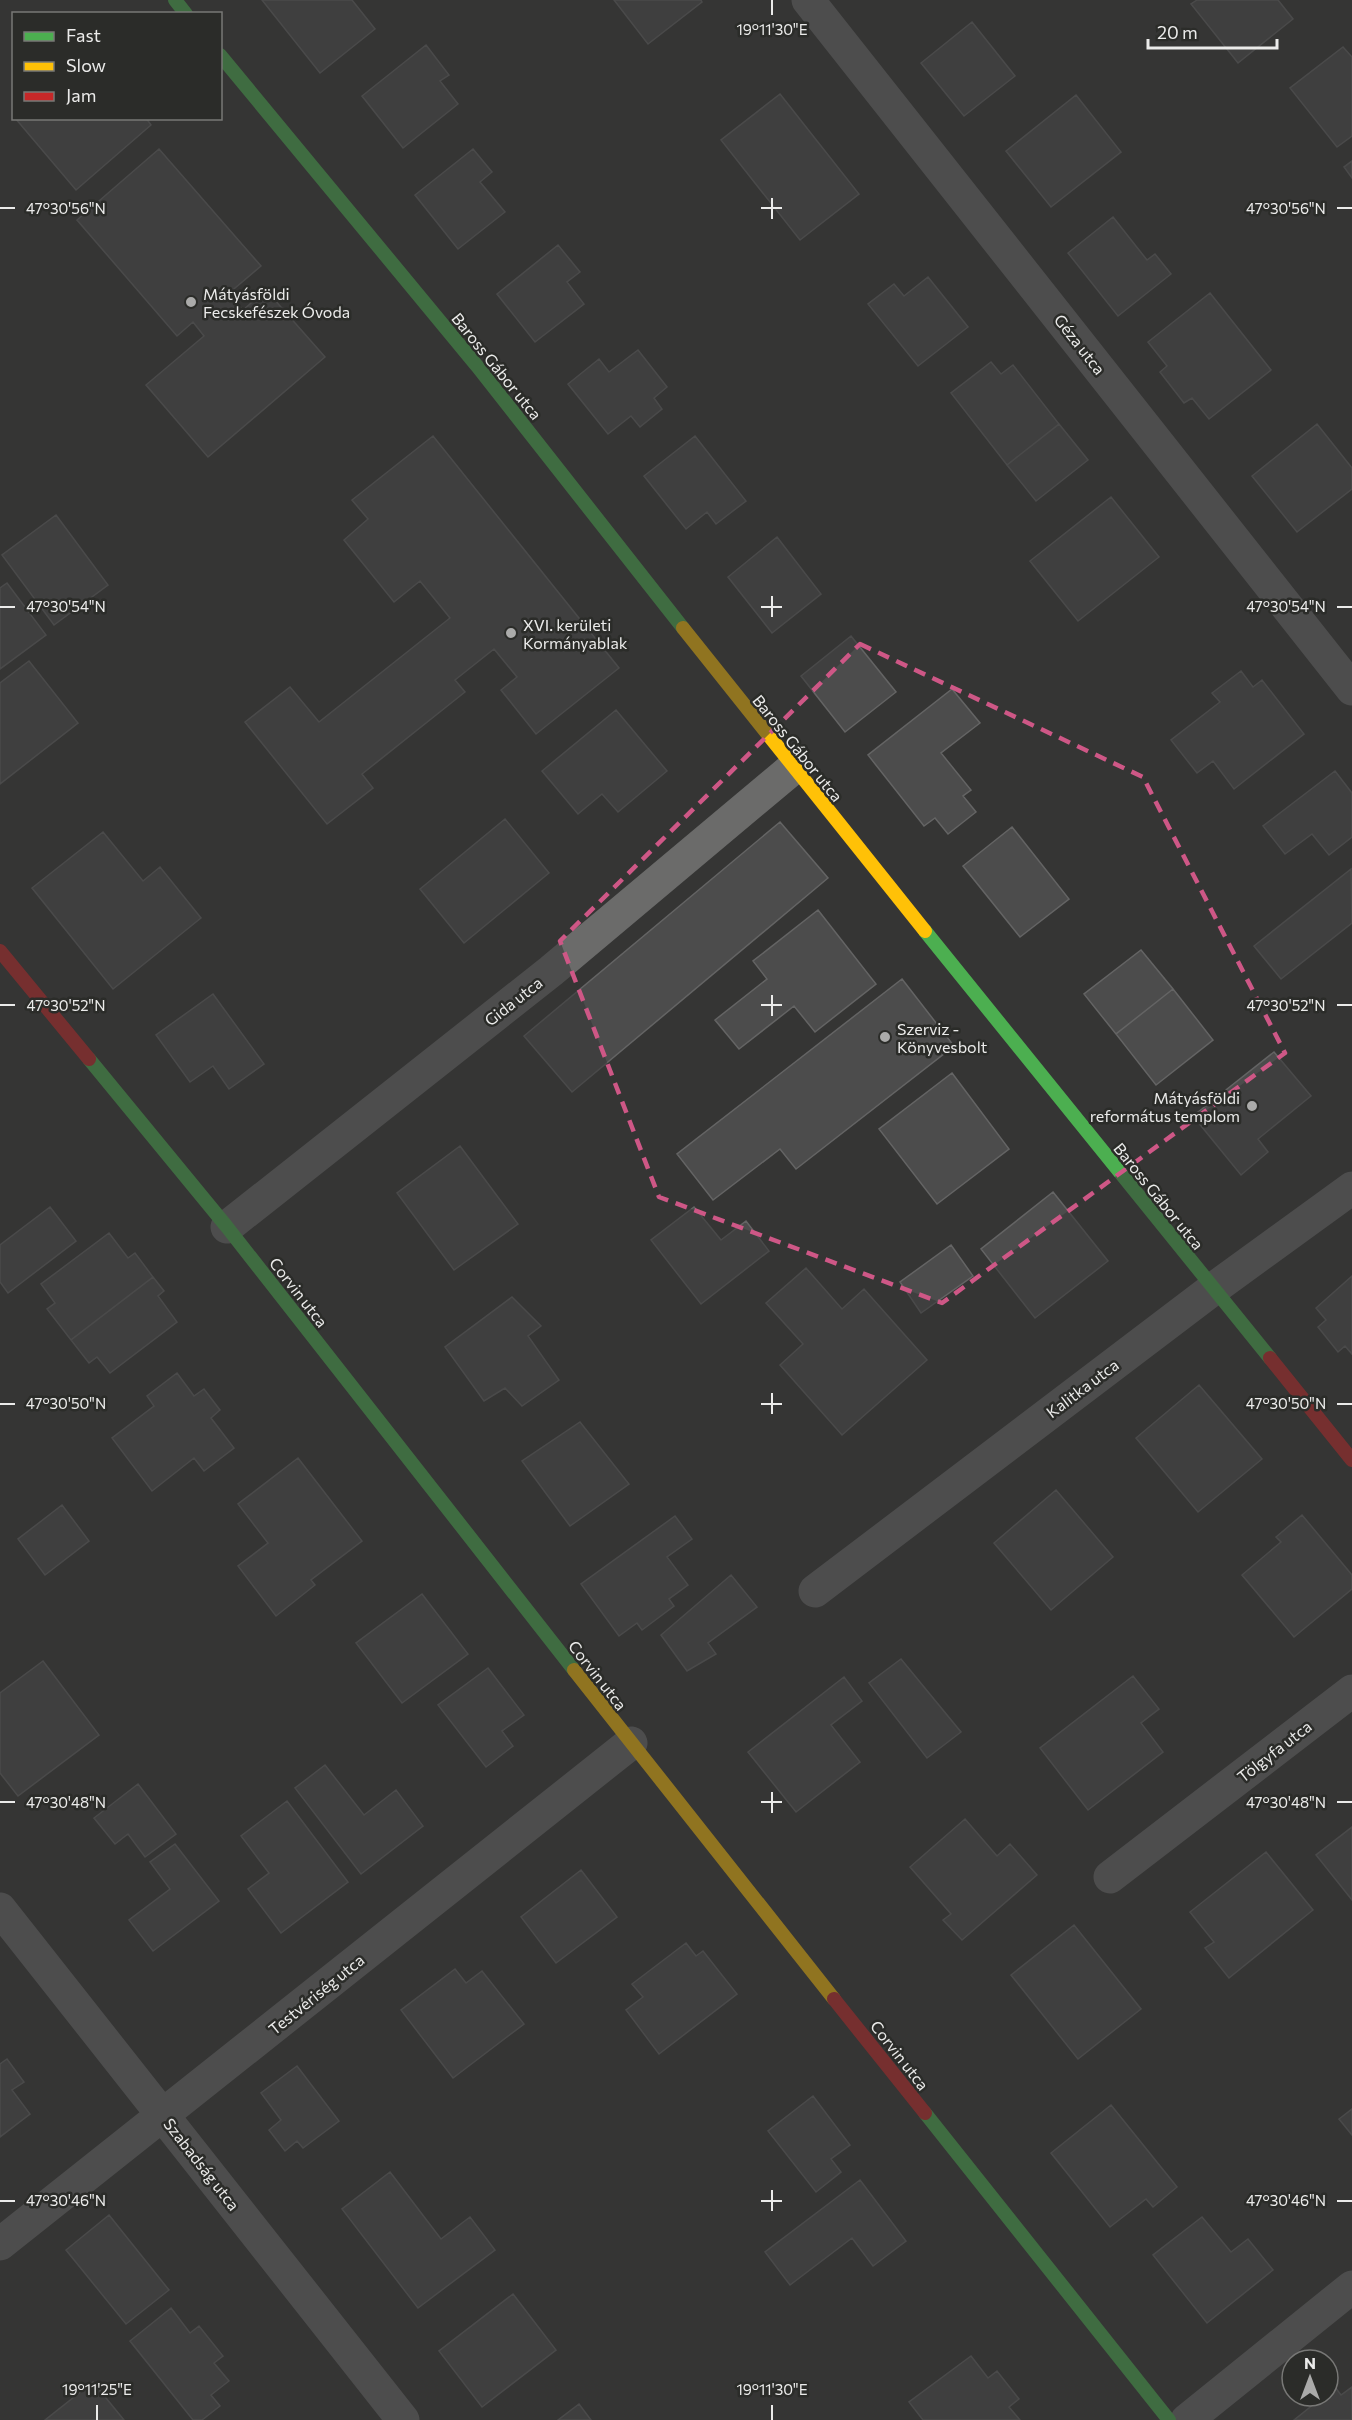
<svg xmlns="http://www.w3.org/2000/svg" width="1352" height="2420" font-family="Commissioner,sans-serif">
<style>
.building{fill:#4c4c4c;stroke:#646464;stroke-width:1.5}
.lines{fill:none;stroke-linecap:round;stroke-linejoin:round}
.street{stroke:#6b6b6a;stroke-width:33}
.fast{stroke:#4caf50;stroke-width:14}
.slow{stroke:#ffc107;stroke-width:14}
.jam{stroke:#c62828;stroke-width:14}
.marked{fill:none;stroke:#ce5786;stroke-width:4.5;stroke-dasharray:12 8;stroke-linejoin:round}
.ticks{fill:none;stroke:#ebebea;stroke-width:2}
.poi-dot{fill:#ababaa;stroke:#2b2c29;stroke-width:2}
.labels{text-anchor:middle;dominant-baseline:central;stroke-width:5;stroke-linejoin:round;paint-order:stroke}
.poi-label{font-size:16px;fill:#ebebea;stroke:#2b2c29;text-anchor:start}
.street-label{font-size:16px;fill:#ebebea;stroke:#2b2c29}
.ticks-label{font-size:15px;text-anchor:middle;fill:#ebebea;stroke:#2b2c29;stroke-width:5;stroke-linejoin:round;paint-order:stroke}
</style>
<rect width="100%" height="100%" fill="#353534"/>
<!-- building -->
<path class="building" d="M262,0h90l23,29 -55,44z
M614,0h87l1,2 -54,42z
M1197,0h81l15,19 -55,44 -47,-59z
M972,22l43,54 -51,40 -43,-53z
M426,45l23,30 -9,6 18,23 -55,44 -41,-52z
M1343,47l9,10v79l-15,11 -47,-59z
M780,94l79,100 -59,46 -79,-100z
M1076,95l45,57 -70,55 -45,-56z
M15,118h131l5,7 -75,65z
M159,149l102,117 -33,28 15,16 23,-20 59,67 -117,100 -62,-72 58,-49 -11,-14 -16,14 -100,-116z
M473,149l19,23 -12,10 25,30 -47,37 -43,-54z
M1352,161v17l-8,-11z
M1113,217l34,43 8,-6 16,20 -53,42 -50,-63z
M558,245l22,27 -13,10 17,22 -49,38 -38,-48z
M928,277l40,50 -50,39 -50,-62 26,-20 10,12z
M1210,293l61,77 -62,49 -17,-21 -8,5 -24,-31 7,-6 -19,-24z
M638,350l29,37 -13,11 8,11 -22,18 -9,-11 -23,18 -40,-50 31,-25 10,13z
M991,362l10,12 12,-9 46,59 -52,41 -56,-72z
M1059,424l29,36 -52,41 -29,-36z
M1317,424l35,44v21l-55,43 -45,-56z
M433,436l186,232 -83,66 -35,-44 16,-13 -23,-28 -39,31 10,12 -103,82 11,14 -46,36 -82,-102 45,-35 29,35 131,-104 -30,-37 -26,21 -50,-62 24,-21 -16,-19z
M695,436l51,65 -30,23 -9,-12 -21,17 -42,-53z
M1111,497l48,60 -81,64 -48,-60z
M56,515l52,70 -54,40 -52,-70z
M777,537l44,57 -49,39 -44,-56z
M7,583l39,52 -46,34v-81z
M851,636l45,56 -51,40 -44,-56z
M29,661l49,62 -78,61v-101z
M1241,671l12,16 9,-7 42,54 -70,55 -21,-28 -16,12 -26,-33 49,-38 -8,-9z
M952,689l28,34 -39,30 30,37 -8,6 13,16 -28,22 -13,-16 -11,8 -56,-71z
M616,710l51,61 -49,41 -16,-18 -24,20 -36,-43z
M1335,771l17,22v44l-23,18 -17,-21 -27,20 -22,-28z
M505,819l44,54 -85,70 -44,-54z
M780,822l48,56 -256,214 -48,-56z
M1012,827l57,72 -49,38 -57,-71z
M103,832l40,49 17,-14 41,51 -88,71 -81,-101z
M1351,869l1,54 -71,56 -27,-33z
M818,910l58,74 -61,48 -21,-26 -55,43 -24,-29 52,-41 -14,-18z
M1141,950l32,39 -57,45 -32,-40z
M902,979l52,67 -158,123 -16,-20 -67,51 -36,-46z
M1173,989l40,51 -57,45 -40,-51z
M213,994l51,70 -35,25 -16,-23 -23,16 -34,-47z
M1274,1052l37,44 -53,43 10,13 -27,23 -48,-59z
M952,1073l57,76 -72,55 -58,-75z
M460,1146l58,78 -64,46 -57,-77z
M1053,1192l55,69 -73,57 -54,-69z
M50,1207l26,34 -68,52 -8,-11v-37z
M694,1207l27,33 25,-19 23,30 -68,53 -50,-64z
M109,1233l19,25 7,-5 18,24 -82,63 -24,-31 8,-6 -14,-19z
M951,1245l22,31 -52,37 -21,-31z
M806,1268l36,41 22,-20 63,71 -85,75 -62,-70 23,-21 -37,-41z
M1352,1276v78l-7,-8 -7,6 -20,-25 8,-7 -10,-12z
M153,1277l11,14 -6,5 19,26 -67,51 -13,-16 -8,6 -18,-23z
M512,1297l29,29 -13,10 31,44 -37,26 -17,-18 -21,13 -39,-54z
M177,1373l17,23 10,-7 16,21 -9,8 23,30 -30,23 -10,-13 -42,33 -40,-53 42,-32 -7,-10z
M1199,1385l63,74 -64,53 -62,-74z
M580,1422l49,62 -59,42 -48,-65z
M298,1458l64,83 -51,39 4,5 -39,31 -38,-50 30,-23 -30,-39z
M1056,1490l57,67 -62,53 -57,-67z
M62,1505l27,36 -44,34 -27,-36z
M1302,1515l50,60v14l-58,48 -52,-62 39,-33 -5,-5z
M675,1516l17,23 -25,18 21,28 -19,14 5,7 -32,24 -5,-7 -18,13 -38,-52z
M731,1575l26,32 -49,36 8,11 -29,17 -26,-36z
M422,1594l46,60 -66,49 -46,-60z
M901,1659l60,73 -34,26 -58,-75z
M43,1661l56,74 -81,61 -18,-23v-80z
M488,1668l36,47 -22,16 11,15 -27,21 -48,-62z
M1133,1676l26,33 -18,14 22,29 -75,58 -48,-62z
M844,1677l18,24 -31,24 29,37 -64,50 -48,-60z
M325,1765l39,50 32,-25 27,36 -62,48 -66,-86z
M138,1784l38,50 -31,23 -17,-23 -13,10 -21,-26z
M287,1801l61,81 -67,51 -33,-44 21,-16 -28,-37z
M965,1819l32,37 13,-12 27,31 -75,65 -19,-20 8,-6 -41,-47z
M1352,1827v73l-36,-45z
M175,1844l44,57 -66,50 -24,-31 41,-31 -20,-27z
M1266,1852l47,58 -84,68 -24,-30 9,-6 -24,-30z
M581,1870l36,47 -61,46 -35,-46z
M1074,1925l67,84 -63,50 -67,-84z
M686,1943l10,13 7,-5 34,43 -78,60 -33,-44 17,-13 -11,-13z
M455,1969l11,14 16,-12 42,53 -71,54 -52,-68z
M7,2059l17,23 -12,8 18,24 -30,23v-73z
M297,2066l42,55 -36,27 -6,-7 -12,10 -16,-21 12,-10 -20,-27z
M813,2096l37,49 -19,14 10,13 -25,20 -48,-61z
M1111,2105l66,82 -24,20 -7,-8 -36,28 -59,-74z
M1352,2109v26l-13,-16z
M390,2172l51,67 29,-22 25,33 -77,58 -76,-99z
M860,2180l46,61 -33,25 -21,-28 -62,47 -25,-33z
M109,2215l60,75 -43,34 -60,-74z
M1202,2217l29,35 17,-13 25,31 -66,53 -54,-68z
M513,2294l43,56 -74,57 -43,-56z
M171,2308l19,25 9,-7 24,30 -9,7 15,18 -18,14 9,11 -18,14h-9l-63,-79z
M971,2356l17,22 9,-7 22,28 -10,8 11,13h-97l-14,-18z
M93,2382l31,38h-79z
M1335,2387l6,8 11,-8v33h-58l30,-24h4v-3z
M579,2404l12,16h-33z"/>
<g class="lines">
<!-- street -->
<path class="street" d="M808,0l544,689
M227,1227l324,-256 242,-203
M815,1591l398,-302 139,-101
M1110,1877l242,-186
M0,1909l403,511
M0,2244l631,-501
M1187,2420l165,-133"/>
<!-- fast -->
<path class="fast" d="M175,0l11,14
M220,55l257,311 206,262
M925,931l345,427
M89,1059l138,168 347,443
M925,2113l244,307"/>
<!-- slow -->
<path class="slow" d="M683,628l242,303
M574,1670l260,329"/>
<!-- jam -->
<path class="jam" d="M0,951l89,108
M1270,1358l82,102
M834,1999l91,114"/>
</g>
<!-- marked area -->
<path d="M0 0H1352V2420H0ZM860,644l283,133 142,276 -343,250 -283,-106 -99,-256z" fill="#353534" fill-opacity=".55" fill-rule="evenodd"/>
<path class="marked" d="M860,644l283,133 142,276 -343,250 -283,-106 -99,-256z"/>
<!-- ticks -->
<path class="ticks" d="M772,0v15M772,198v21M0,208h15M761,208h21M1337,208h15M772,596v21M0,607h15M761,607h21M1337,607h15M772,995v21M0,1005h15M761,1005h21M1337,1005h15M772,1393v21M0,1404h15M761,1404h21M1337,1404h15M772,1792v21M0,1802h15M761,1802h21M1337,1802h15M772,2190v21M0,2201h15M761,2201h21M1337,2201h15M97,2405v15M772,2405v15"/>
<!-- markers -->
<g class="poi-dot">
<circle cx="191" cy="302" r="6"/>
<circle cx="511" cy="633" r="6"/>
<circle cx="885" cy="1037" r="6"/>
<circle cx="1252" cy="1106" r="6"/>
</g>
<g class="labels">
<!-- poi labels -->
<g class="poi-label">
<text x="203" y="293">Mátyásföldi<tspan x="203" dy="18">Fecskefészek Óvoda</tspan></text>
<text x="523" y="624">XVI. kerületi<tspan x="523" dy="18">Kormányablak</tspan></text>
<text x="897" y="1028">Szerviz -<tspan x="897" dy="18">Könyvesbolt</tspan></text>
<text x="1240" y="1097" text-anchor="end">Mátyásföldi<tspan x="1240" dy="18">református templom</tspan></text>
</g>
<!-- street labels -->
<g class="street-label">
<text transform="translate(1080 344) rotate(52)">Géza utca</text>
<text transform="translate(497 366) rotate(51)">Baross Gábor utca</text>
<text transform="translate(798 748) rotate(51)">Baross Gábor utca</text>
<text transform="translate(513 1001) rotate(-38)">Gida utca</text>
<text transform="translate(1159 1196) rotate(51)">Baross Gábor utca</text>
<text transform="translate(299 1292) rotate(52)">Corvin utca</text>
<text transform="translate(1082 1388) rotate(-37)">Kalitka utca</text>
<text transform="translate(598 1675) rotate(52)">Corvin utca</text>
<text transform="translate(1274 1751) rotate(-38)">Tölgyfa utca</text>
<text transform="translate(316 1994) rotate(-39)">Testvériség utca</text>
<text transform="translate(900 2055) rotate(52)">Corvin utca</text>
<text transform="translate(202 2164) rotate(52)">Szabadság utca</text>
</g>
</g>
<g class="ticks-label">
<text x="772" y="35">19°11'30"E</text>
<text x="66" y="214">47°30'56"N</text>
<text x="1286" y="214">47°30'56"N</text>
<text x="66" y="612">47°30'54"N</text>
<text x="1286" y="612">47°30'54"N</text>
<text x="66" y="1011">47°30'52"N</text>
<text x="1286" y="1011">47°30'52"N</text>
<text x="66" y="1409">47°30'50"N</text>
<text x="1286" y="1409">47°30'50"N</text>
<text x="66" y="1808">47°30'48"N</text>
<text x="1286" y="1808">47°30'48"N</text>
<text x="66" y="2206">47°30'46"N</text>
<text x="1286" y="2206">47°30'46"N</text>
<text x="97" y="2395">19°11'25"E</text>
<text x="772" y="2395">19°11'30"E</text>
</g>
<!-- legend -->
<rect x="12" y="12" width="210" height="108" fill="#2b2c29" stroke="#787876" stroke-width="1.5"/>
<rect x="24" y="32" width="30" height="9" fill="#4caf50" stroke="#787876" stroke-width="1.5"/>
<text x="66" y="42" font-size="18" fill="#ebebea">Fast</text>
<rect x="24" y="62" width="30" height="9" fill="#ffc107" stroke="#787876" stroke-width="1.5"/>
<text x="66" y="72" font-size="18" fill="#ebebea">Slow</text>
<rect x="24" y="92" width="30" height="9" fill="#c62828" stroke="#787876" stroke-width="1.5"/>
<text x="66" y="102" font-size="18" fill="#ebebea">Jam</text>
<!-- north arrow -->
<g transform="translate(1310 2378)"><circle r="28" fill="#2b2c29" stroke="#787876" stroke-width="1.5"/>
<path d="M0-4.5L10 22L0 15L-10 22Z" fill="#ababaa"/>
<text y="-9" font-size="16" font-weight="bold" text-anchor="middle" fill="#ebebea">N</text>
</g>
<!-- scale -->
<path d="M1148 39v9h129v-9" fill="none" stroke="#ebebea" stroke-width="3"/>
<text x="1157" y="39" font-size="18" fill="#ebebea" stroke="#2b2c29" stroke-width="4.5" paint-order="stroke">20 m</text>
</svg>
